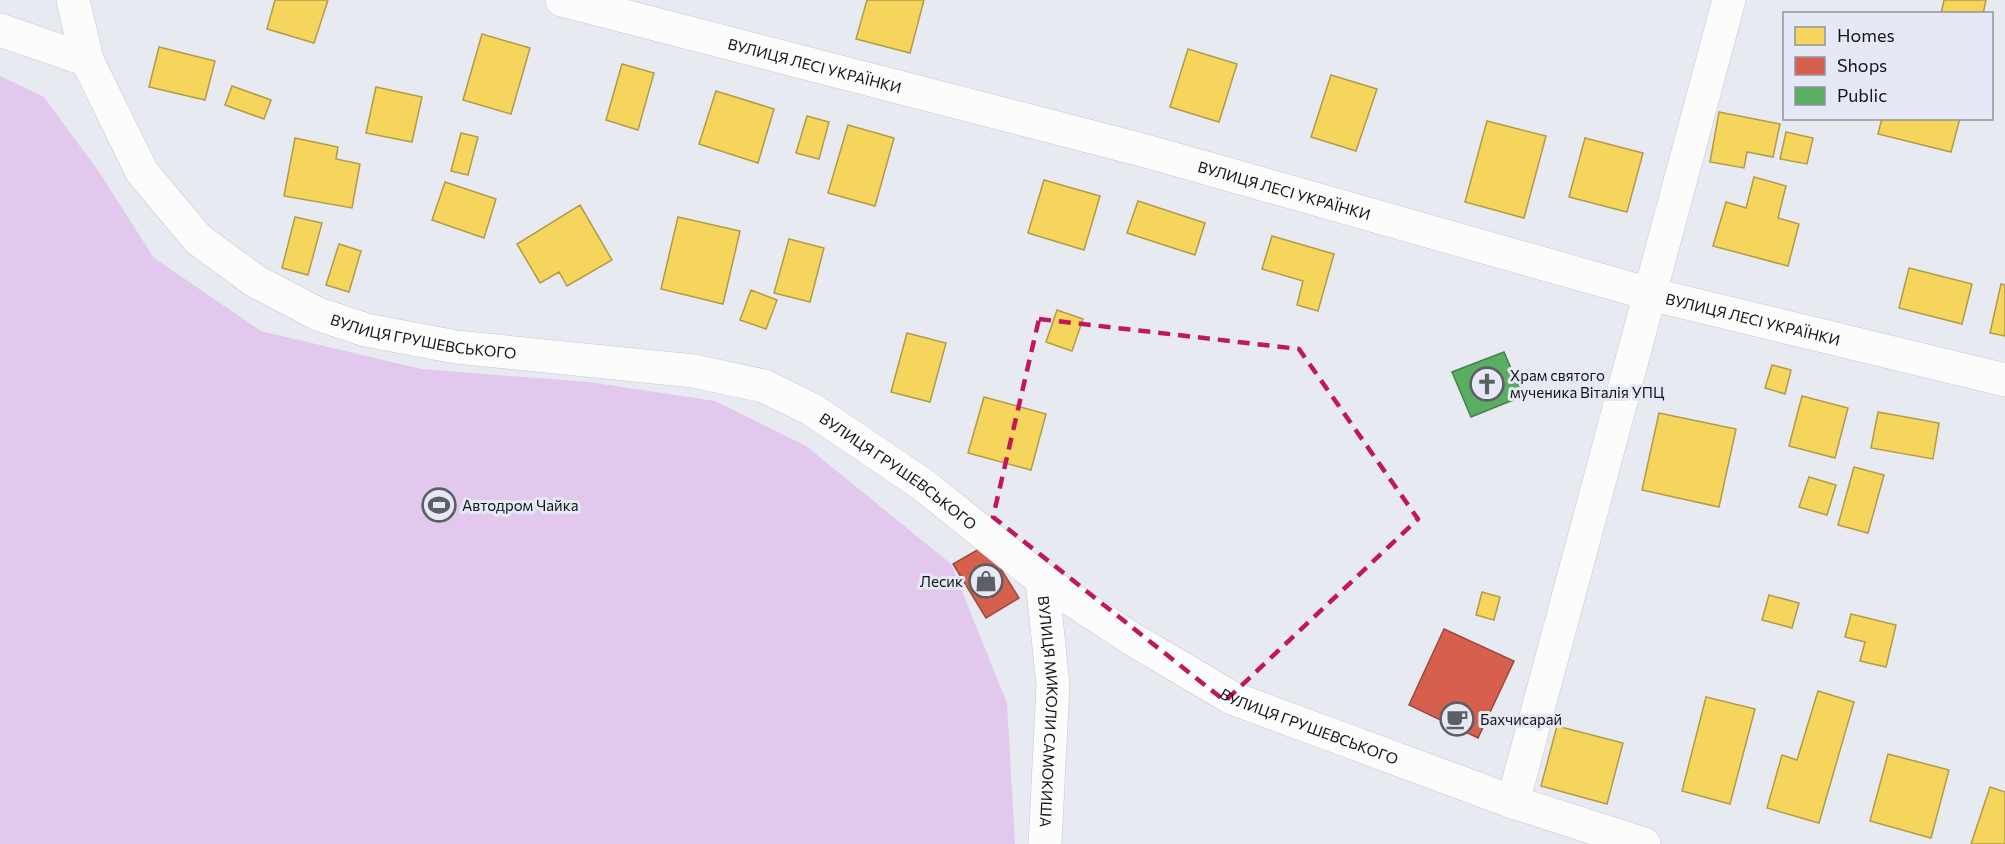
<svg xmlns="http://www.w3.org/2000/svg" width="2005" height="844" font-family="Commissioner,sans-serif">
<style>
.green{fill:#e1c8ec}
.homes{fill:#f6d55c;stroke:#b29b48;stroke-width:1.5}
.shops{fill:#d6604d;stroke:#9c493d;stroke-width:1.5}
.public{fill:#5aae61;stroke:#45804b;stroke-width:1.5}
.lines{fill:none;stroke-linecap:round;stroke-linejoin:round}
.minor-casing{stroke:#c6c7cd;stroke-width:34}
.tertiary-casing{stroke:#c6c7cd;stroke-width:34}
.minor{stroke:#fcfcfd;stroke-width:33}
.tertiary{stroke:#fcfcfd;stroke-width:33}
.marked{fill:none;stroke:#c2185b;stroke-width:4.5;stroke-dasharray:12 8;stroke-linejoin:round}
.labels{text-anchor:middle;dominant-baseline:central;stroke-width:6;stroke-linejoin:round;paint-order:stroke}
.street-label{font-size:15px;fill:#131418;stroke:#e5e8f5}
.poi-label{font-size:15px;fill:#131418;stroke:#e5e8f5;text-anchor:start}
</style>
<rect width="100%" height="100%" fill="#e8eaf2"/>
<!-- green -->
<path class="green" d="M0,76l44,21 55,75 55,86 107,73 160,38 168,13 126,19 91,45 145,118 56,139 8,141h-1015z"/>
<!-- homes -->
<path class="homes" d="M275,0h53l-14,43 -47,-14z
M867,0h57l-14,53 -54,-14z
M1944,0h42l-3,14h-42z
M482,34l48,14 -19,66 -48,-14z
M159,47l56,14 -10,39 -56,-13z
M1188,49l49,15 -18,58 -49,-15z
M622,64l32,9 -16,57 -32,-10z
M1331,75l46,14 -21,62 -45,-14z
M232,86l39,14 -7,19 -39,-14z
M376,87l46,10 -10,45 -46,-9z
M716,91l58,18 -16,54 -59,-19z
M1719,112l61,12 -7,33 -26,-5 -3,16 -34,-6z
M807,116l22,6 -10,37 -23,-6z
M1882,118h78l-9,34 -73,-18z
M1487,121l59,15 -22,82 -59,-16z
M848,125l46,13 -19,68 -47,-13z
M1786,132l27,6 -6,26 -27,-5z
M461,133l17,4 -10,38 -17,-4z
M295,138l43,9 -2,12 24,5 -8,44 -68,-12z
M1585,138l58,15 -16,59 -58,-15z
M1754,177l32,9 -8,32 21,6 -11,42 -75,-20 13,-44 20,6z
M1044,180l56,16 -16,54 -56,-17z
M445,182l51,17 -12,39 -52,-18z
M1138,201l67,22 -10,32 -68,-22z
M580,205l32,55 -45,26 -8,-14 -19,11 -23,-39z
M295,217l27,6 -14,52 -26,-7z
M678,217l62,14 -17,73 -62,-15z
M1272,236l62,18 -16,57 -21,-6 6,-24 -41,-12z
M789,239l35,9 -14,54 -36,-9z
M339,244l22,7 -12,41 -23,-7z
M1909,268l63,16 -10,40 -63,-16z
M2001,284l4,1v51l-15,-3z
M751,290l26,10 -11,29 -26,-9z
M1057,310l26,9 -11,32 -26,-9z
M907,333l39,10 -16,59 -39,-10z
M1772,365l19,5 -6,24 -20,-6z
M1802,396l46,12 -13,50 -46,-12z
M984,397l62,17 -15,56 -63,-17z
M1878,412l61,11 -6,36 -62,-11z
M1659,413l77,16 -17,78 -77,-17z
M1854,467l30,8 -16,58 -30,-8z
M1809,477l27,8 -9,30 -28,-8z
M1482,592l18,5 -6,23 -18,-5z
M1769,595l30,8 -7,25 -30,-8z
M1851,614l45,11 -10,42 -26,-6 5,-19 -20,-5z
M1818,691l36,11 -35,121 -52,-15 15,-53 15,5z
M1706,697l49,12 -25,95 -48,-13z
M1557,726l66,17 -16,61 -66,-18z
M1888,754l61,16 -18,68 -61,-17z
M1990,787l15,5v52h-34z"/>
<!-- shops -->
<path class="shops" d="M986,545l33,53 -33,20 -33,-54z
M1444,629l70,32 -36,77 -69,-33z"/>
<!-- public -->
<path class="public" d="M1504,352l19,44 -52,21 -19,-45z"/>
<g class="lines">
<!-- minor casing -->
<g class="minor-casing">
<g id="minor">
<path id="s1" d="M73,0l14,60 55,112 56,67 57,42 63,33 48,16 90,17 238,24 70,15 47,23 111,75 120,96"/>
<path id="s2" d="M562,0l584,151 504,143 355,86"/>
<path d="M0,30l87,30"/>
<path d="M1513,802l216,-802"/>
</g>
</g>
<!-- tertiary casing -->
<g class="tertiary-casing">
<g id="tertiary">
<path id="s3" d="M1042,580l90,59 100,59 281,104 131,42"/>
<path id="s4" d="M1042,580l11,105 -8,159"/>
</g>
</g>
<!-- minor -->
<use href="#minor" class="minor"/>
<!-- tertiary -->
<use href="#tertiary" class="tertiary"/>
</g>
<!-- marked area -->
<path class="marked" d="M1039,319l260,30 119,170 -193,182 -232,-184z"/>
<!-- icons -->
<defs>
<g id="church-ring" transform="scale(1.725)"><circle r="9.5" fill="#e5e8f5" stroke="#5e5f64" stroke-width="1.5"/><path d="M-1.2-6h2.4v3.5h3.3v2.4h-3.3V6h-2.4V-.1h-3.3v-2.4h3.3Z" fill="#5e5f64"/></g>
<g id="stadium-ring" transform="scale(1.725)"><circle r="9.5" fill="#e5e8f5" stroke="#5e5f64" stroke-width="1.5"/><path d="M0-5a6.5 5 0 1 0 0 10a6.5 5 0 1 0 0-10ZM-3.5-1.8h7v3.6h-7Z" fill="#5e5f64"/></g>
<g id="shop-ring" transform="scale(1.725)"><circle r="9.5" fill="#e5e8f5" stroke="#5e5f64" stroke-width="1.5"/><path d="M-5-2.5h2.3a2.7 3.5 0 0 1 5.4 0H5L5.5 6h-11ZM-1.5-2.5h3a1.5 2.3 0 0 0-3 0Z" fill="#5e5f64"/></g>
<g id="cafe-ring" transform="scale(1.725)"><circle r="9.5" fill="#e5e8f5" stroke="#5e5f64" stroke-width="1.5"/><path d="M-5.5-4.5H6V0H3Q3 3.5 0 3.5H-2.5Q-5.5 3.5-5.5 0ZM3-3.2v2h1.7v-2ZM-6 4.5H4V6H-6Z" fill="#5e5f64"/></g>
</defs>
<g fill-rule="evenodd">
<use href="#church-ring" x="1487" y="384"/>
<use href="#stadium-ring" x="439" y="505"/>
<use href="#shop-ring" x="986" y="581"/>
<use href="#cafe-ring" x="1457" y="719"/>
</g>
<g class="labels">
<!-- street labels -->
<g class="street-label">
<text stroke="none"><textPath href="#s2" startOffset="261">ВУЛИЦЯ ЛЕСІ УКРАЇНКИ</textPath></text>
<text stroke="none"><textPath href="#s2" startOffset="747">ВУЛИЦЯ ЛЕСІ УКРАЇНКИ</textPath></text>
<text stroke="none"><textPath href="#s2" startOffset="1233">ВУЛИЦЯ ЛЕСІ УКРАЇНКИ</textPath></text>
<text stroke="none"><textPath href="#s1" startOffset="524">ВУЛИЦЯ ГРУШЕВСЬКОГО</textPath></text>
<text stroke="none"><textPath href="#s1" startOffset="1028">ВУЛИЦЯ ГРУШЕВСЬКОГО</textPath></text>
<text stroke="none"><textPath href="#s4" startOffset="132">ВУЛИЦЯ МИКОЛИ САМОКИША</textPath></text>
<text stroke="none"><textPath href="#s3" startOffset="306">ВУЛИЦЯ ГРУШЕВСЬКОГО</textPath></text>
</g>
<!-- poi labels -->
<g class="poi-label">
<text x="1510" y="375">Храм святого<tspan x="1510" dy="17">мученика Віталія УПЦ</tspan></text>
<text x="462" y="505">Автодром Чайка</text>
<text x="963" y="581" text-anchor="end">Лесик</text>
<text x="1480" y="719">Бахчисарай</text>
</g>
</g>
<!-- legend -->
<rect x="1783" y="12" width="210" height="108" fill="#e5e8f5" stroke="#91939d" stroke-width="1.5"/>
<rect x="1795" y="27" width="30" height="18" fill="#f6d55c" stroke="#91939d" stroke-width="1.5"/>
<text x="1837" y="42" font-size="18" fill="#131418">Homes</text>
<rect x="1795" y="57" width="30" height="18" fill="#d6604d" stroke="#91939d" stroke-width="1.5"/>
<text x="1837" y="72" font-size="18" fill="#131418">Shops</text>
<rect x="1795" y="87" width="30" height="18" fill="#5aae61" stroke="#91939d" stroke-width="1.5"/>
<text x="1837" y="102" font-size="18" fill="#131418">Public</text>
</svg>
